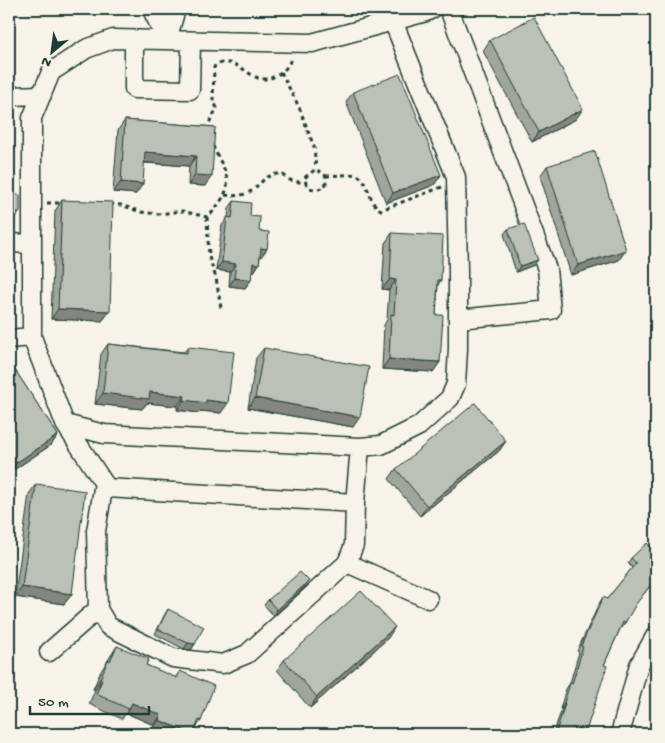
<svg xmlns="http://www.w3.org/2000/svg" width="665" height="743" font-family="'Gochi Hand',sans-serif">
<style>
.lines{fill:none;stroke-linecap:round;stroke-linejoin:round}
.minor-casing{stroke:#1f3d34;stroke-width:21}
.path{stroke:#1f3d34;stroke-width:3;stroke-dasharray:4 4;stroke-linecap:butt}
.minor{stroke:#f7f3e8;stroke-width:18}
.wall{fill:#a1a69d;stroke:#1f3d34}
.shaded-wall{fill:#83877f;stroke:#1f3d34}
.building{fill:#bbc1b6;stroke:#1f3d34}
</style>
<rect width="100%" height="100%" fill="#f7f3e8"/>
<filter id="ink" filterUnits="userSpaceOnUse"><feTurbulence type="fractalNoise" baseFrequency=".02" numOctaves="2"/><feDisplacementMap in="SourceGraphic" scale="10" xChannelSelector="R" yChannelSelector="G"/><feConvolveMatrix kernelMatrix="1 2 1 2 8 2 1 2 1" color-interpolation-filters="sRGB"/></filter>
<g filter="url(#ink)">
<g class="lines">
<!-- minor casing -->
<g class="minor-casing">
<path id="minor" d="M154,9l-1,3 14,28
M449,9l98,260 4,41 -93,9
M134,40v49l56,1 1,-49
M167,40l9,-31
M9,96l33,-1
M9,243l23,1
M9,339l23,-2
M65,424l39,10 256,13 21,-2 38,-19 31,-28 6,-14 2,-35v-78l-2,-94 -63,-156
M104,483l-8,48 2,78 10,17 65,32 50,6 24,-10 100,-91 7,-18 1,-42 -248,-15 -42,-64 -33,-87v-219l19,-46 35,-23 27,-10 199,4 114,-31 6,-3
M355,503l5,-56
M347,563l81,36
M49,652l49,-43
M620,734l19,-69 17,-30"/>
</g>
<!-- path -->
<path class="path" d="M281,72l18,35 15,40 2,22
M210,130l-1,-7 8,-15 -4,-8 1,-32 1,-3c22,-9 32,12 47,14 12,1 28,-10 29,-22
M326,176l30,-2c15,9 11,28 25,36l61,-23
M225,195c34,5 30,-18 52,-21 6,-1 9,3 13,6 5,2 11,2 16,3l-2,-5 12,-9 10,7v8c-6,6 -9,6 -17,4l-3,-5
M47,203h16
M110,204l11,1 20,7 17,2 24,-3 25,6c6,-4 9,-10 13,-15 16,-22 2,-34 -7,-56
M207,217l2,40 7,21 5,30"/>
<!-- minor -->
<use href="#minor" class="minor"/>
</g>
<!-- wall -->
<path class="wall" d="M490,40l86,79 -44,23 -49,-91z
M353,92l88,83 -7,10 -48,18 -40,-101z
M125,120l90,7 -10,59 -17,-1 1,-19 -45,-3 -8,31 -23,-2 5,-62z
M547,166l72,94 -48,15 -31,-99z
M62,200l48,111 -8,10 -51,-2 4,-108z
M234,201l16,15 9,15 2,26 -1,-1 -1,8 -5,8 -2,-1 -1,9 -6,8 -16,-2 1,-14 -14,-2 6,-45 6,-7 1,-10z
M508,229l26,36 -18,7 -12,-38z
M392,233l49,47 -3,5 -2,30 4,47 -7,10 -51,-3 2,-44 3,-5 2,-30 -7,-1 3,-46z
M108,344l76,8 4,-5 33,66 -20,-2 -2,2 -22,-3v-4l-30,-3 -5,6 -47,-5 6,-50z
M264,348l89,79 -105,-19 8,-50z
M9,361l49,74 -7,10 -42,28z
M506,441l-7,10 -79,65 -31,-37 7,-10z
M36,484l36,110 -8,10 -49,-7 14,-103z
M656,545v36l-1,-1 -21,26 -9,17 -3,5 -1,-1 -17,38 -19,69h-32l9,-25h-2l6,-20 4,-6 9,-31 -2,-1 23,-49 3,-5 4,2 25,-31 -4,-5 3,-5 21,-9z
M305,587l-31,29 -10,-11 4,-5z
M168,609l27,35 -4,6 -7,-1 -29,-15 10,-20z
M388,638l-78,70 -33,-38 7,-10z
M117,646l29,19 29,13 5,-7 21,50 -6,8 -2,5h-31l-10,-4 2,-5 -28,-12 -4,6 -33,-15 6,-14 -2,-1 8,-18z"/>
<!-- shaded-wall -->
<path class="shaded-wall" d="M583,109l-7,10 -44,23 7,-10z
M145,152l51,4 -7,10 -51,-4z
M195,175l17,1 -7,10 -17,-1z
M441,175l-7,10 -48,18 7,-10z
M121,182l22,2 -7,10 -23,-2z
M9,212h11l-4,5h-7z
M261,248l6,1 -6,8 -5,-1z
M626,250l-7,10 -48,15 7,-10z
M538,260l-4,5 -18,7 4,-6z
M222,262l14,2 -6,8 -14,-2z
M253,263l6,1 -5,8 -7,-1z
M234,278l17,2 -6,8 -16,-2z
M390,279l6,1 -7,10 -7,-1z
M58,309l52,2 -8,10 -51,-2z
M389,359l51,3 -7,10 -51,-3z
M150,392l35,4 -8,10 -30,-3 -5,6 -47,-5 8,-11z
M255,398l105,19 -7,10 -105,-19z
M184,400h22l22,3 -7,10 -20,-2 -2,2 -22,-3z
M58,435l-7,10 -42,28 7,-10z
M506,441l-7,10 -79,65 7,-10z
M309,581l-4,6 -31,29 3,-6z
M22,587l50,7 -8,10 -49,-7z
M395,627l-7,11 -78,70 7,-11z
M188,643l7,1 -4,6 -7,-1z
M100,679l2,1 -7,10 -2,-1z
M132,703l29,12 -7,10 -28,-12z
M564,703l1,1 -3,5h-2z
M159,720l34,14h-31l-10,-4z"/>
<!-- building -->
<path class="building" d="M534,17l49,92 -44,23 -49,-92z
M400,74l41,101 -48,18 -40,-101z
M125,120l90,7 -3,49 -17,-1 1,-19 -51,-4 -2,32 -22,-2z
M595,151l31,99 -48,15 -31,-99z
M9,195h11v17h-11v2z
M62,200l51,2 -3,109 -52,-2z
M234,201l17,2 -1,13 10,1 -1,14 10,1 -2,17 -6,-1 -2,16 -6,-1 -2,17 -17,-2 2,-14 -14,-2 5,-45 5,1z
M524,224l14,36 -18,6 -12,-37z
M392,233l51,3 -2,44h-3l-2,35h7l-3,47 -51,-3 2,-45 3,1 2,-35 -6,-1z
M108,344l79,9 1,-6 46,5 -6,51 -22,-3v3l-22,-3 1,-4 -35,-4 -1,7 -46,-6z
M264,348l105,19 -9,50 -105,-19z
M9,361l49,74 -42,28 -7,-12z
M475,403l31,38 -79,65 -31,-37z
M36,484l49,7 -13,103 -50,-7z
M647,543l5,6 4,-4v33l-20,26 -11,19 -2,-1 -19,43 3,1 -22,68h-28l1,-2h-2l9,-28 -1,-1 6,-20 2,1 11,-37 -2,-1 22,-49 4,2 29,-36 -5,-5z
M300,572l9,9 -32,29 -9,-10z
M361,591l34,36 -78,70 -33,-37z
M168,609l36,18 -9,17 -7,-1 -30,-14z
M117,646l32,13 -3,6 31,13 3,-7 34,15 -13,35 -2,-1 -6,14 -34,-14 2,-5 -29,-12 -3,6 -33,-15 6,-14 -2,-1 8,-19 2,1z"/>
</g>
<!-- margin -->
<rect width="665" height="743" fill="none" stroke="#f7f3e8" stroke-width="30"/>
<rect x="15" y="15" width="635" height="713" fill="none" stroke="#1f3d34" stroke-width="2" filter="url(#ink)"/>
<!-- north arrow -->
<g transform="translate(52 52) rotate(209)" stroke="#f7f3e8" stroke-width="4" paint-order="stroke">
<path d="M0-4L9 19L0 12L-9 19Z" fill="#1f3d34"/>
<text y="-8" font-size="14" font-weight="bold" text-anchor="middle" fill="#1f3d34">N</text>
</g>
<!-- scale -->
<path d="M30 706v8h119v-8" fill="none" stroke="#1f3d34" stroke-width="2.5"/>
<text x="38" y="706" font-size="15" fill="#1f3d34" stroke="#f7f3e8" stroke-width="4" paint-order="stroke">50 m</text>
</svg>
